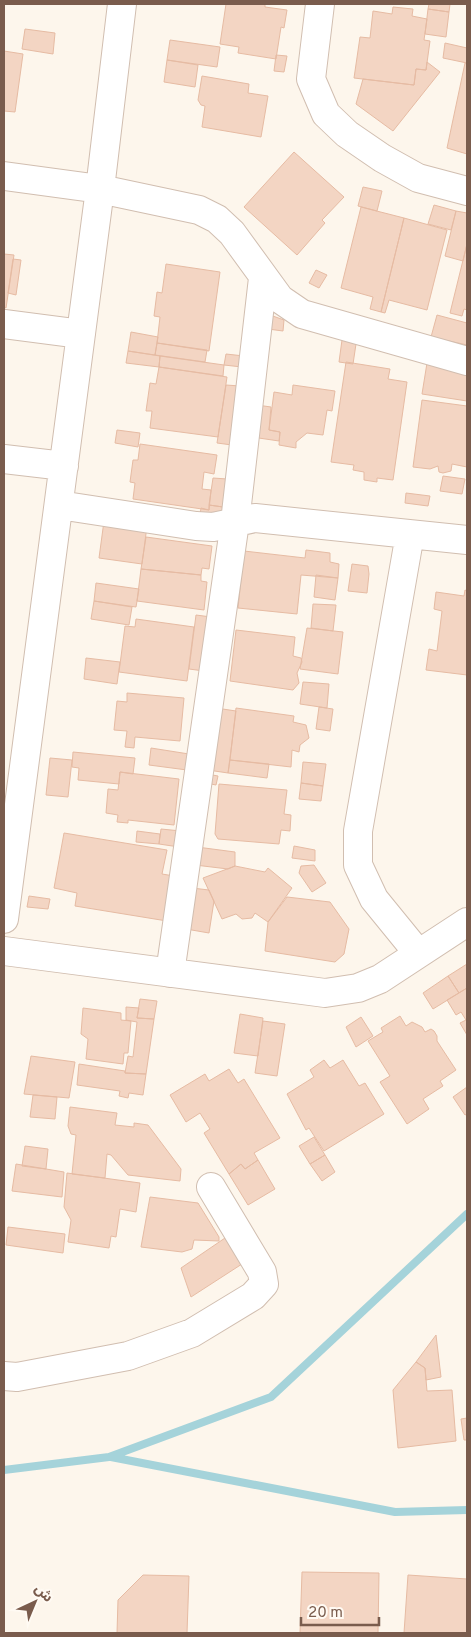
<svg xmlns="http://www.w3.org/2000/svg" width="471" height="1637" font-family="Overpass,'Noto Sans Arabic',sans-serif">
<style>
.lines{fill:none;stroke-linecap:round;stroke-linejoin:round}
.stream{stroke:#a5d3da;stroke-width:8}
.building{fill:#f3d5c3;stroke:#e6bba3}
.minor-casing{stroke:#d1beb0;stroke-width:30}
.minor{stroke:#fff;stroke-width:28}
</style>
<rect width="100%" height="100%" fill="#fdf6ec"/>
<g class="lines">
<!-- stream -->
<path class="stream" d="M111,1457l284,55 72,-2
M4,1470l105,-13 162,-60 196,-183"/>
</g>
<!-- building -->
<path class="building" d="M226,4h39v3l22,3 -3,18 -3,-1 -5,32 -38,-6 1,-6 -19,-3z
M429,4h21l-1,8 -21,-3z
M393,7l20,2 -1,7 15,3 -3,21 6,1 -4,29 -10,-1 -2,16 -60,-7 6,-41 10,1 3,-27 19,3z
M428,9l21,3 -3,25 -21,-3z
M25,29l30,4 -2,21 -31,-5z
M170,40l50,7 -3,20 -50,-7z
M445,43l22,5v15l-24,-5z
M4,51l19,3 -8,58 -11,-1z
M276,55l11,1 -3,16 -10,-1z
M167,60l31,5 -3,22 -31,-5z
M427,62l13,10 -47,59 -37,-27 7,-25 51,6 2,-16 10,1z
M465,63h2v91l-20,-6z
M202,76l47,8 -1,9 20,3 -7,41 -59,-10 3,-21 -4,-1 -3,-5z
M294,152l50,45 -22,23 3,3 -28,32 -53,-48z
M363,187l19,4 -5,20 -19,-5z
M434,205l22,6 -5,19 -23,-6z
M361,207l43,11 -23,94 -11,-3 3,-12 -32,-9z
M456,211l11,2v31l-4,17 -18,-5z
M404,218l43,12 -20,80 -38,-10 -4,13 -4,-1z
M467,244v66l-3,-1 -2,7 -12,-3z
M4,254l10,1 -8,53 -2,-1z
M13,259l8,1 -5,35 -8,-2z
M166,264l54,8 -11,79 -52,-8 3,-26 -6,-1 3,-24 5,1z
M316,270l11,5 -8,13 -10,-5z
M270,315l14,5 -1,11 -15,-2z
M437,315l30,8v22l-36,-8z
M131,332l27,5 -3,18 -27,-4z
M342,340l14,4 -3,20 -14,-2z
M157,343l50,7 -2,12 -50,-7z
M128,351l32,5 -1,11 -33,-4z
M226,354l18,2 -2,11 -18,-2z
M160,356l64,9 -1,11 -64,-9z
M346,362l44,7 -2,10 19,3 -14,98 -16,-2v4l-13,-2v-8l-11,-2 1,-5 -23,-3z
M427,363l40,12v26l-45,-7z
M159,367l68,10 -9,60 -68,-9 2,-17h-6l4,-28 6,1z
M226,385l14,1 -8,59 -15,-2z
M293,385l42,6 -3,20 -5,-1 -4,25 -16,-2 -11,9v6l-17,-3 1,-13 -11,-2 5,-38 18,3z
M422,400l45,6v61l-15,-3 -1,7 -8,2 -4,-1 -1,-6 -8,3 -17,-2z
M257,405l14,2 -2,23 11,2 -1,9 -27,-4z
M117,430l23,3 -2,14 -23,-4z
M140,444l77,11 -3,19 -10,-2 -2,17 9,1 -2,20 -76,-11 2,-16 -5,-1 3,-22h5z
M443,476l22,3 -3,15 -22,-3z
M213,478l14,1 -4,28 -14,-2z
M406,493l24,3 -2,10 -23,-3z
M209,505l14,2 -2,11 -21,-3 1,-7 8,2z
M104,521l43,5 -5,38 -43,-6z
M146,537l66,9 -3,23 -7,-1 -1,7 -60,-6z
M306,550l24,3v9l9,2 -1,14 -37,-3 -4,39 -59,-6 6,-57 61,7z
M352,564l16,2 1,8 -2,19 -19,-2z
M141,569l60,6v6l6,1 -3,28 -67,-9z
M316,575l22,3 -3,22 -21,-3z
M96,583l43,6 -3,18 -42,-6z
M465,590l2,1v84l-41,-5 3,-21 8,2 5,-40 -8,-2 2,-17 28,4z
M94,601l38,6 -3,18 -38,-6z
M313,604l23,1 -3,26 -22,-3z
M196,615l15,2 -7,54 -15,-2z
M136,619l58,8 -7,54 -68,-9 6,-46 10,1z
M307,628l36,4 -5,42 -38,-5z
M236,630l59,7 -2,19 8,2 1,4 -5,11 2,10 -6,7 -63,-9z
M86,658l34,4 -3,22 -33,-5z
M303,682l26,2 -2,24 -27,-4z
M127,693l57,5 -4,43 -45,-4 -1,11 -9,-1 2,-16 -13,-1 3,-29 10,1z
M319,707l14,2 -3,22 -14,-2z
M216,708l20,3 -8,62 -20,-3z
M236,708l58,8 -1,6 13,3 3,13 -9,7 -1,7 -7,-2 -1,17 -61,-7z
M151,748l38,6 -2,16 -38,-5z
M73,752l62,6 -2,16 -13,-2 -1,12 -41,-4 1,-12 -7,-1z
M50,758l22,2 -4,37 -22,-2z
M230,760l39,4 -2,14 -39,-5z
M303,762l23,2 -3,22 -22,-3z
M120,772l59,7 -5,46 -46,-5v3l-11,-1 1,-7 -12,-2 2,-24 10,1z
M207,774l11,2 -2,9 -10,-2z
M301,783l22,3 -2,15 -22,-2z
M219,784l68,6 -3,24 7,1 -1,16 -9,-1 -2,14 -61,-5 -3,-5z
M161,829l20,2 -2,16 -20,-3z
M137,831l23,3 -1,10 -23,-2z
M64,833l103,17 -5,24 12,2 -7,45 -92,-15 2,-13 -23,-5z
M294,846l21,4v11l-23,-3z
M197,847l38,5v14l-7,3 -33,-4z
M314,865l12,18 -14,9 -13,-19 2,-7z
M235,866l30,6 3,-4 24,20 -24,34 -13,-9 -3,5 -10,1 -6,-5 -14,5 -19,-41z
M192,888l17,2 5,11 -5,32 -23,-4z
M29,896l21,3 -2,10 -21,-2z
M287,897l43,5 19,27 -5,25 -9,8 -70,-11 3,-29z
M467,964v24l-8,5 -11,-17z
M448,976l11,17 -26,16 -10,-16z
M467,988v47l-7,-12 6,-3 -5,-8 -5,3 -9,-15z
M140,999l17,2 -3,18 -17,-1z
M126,1007l13,1 -2,10 17,1 -8,55 -21,-1 3,-17 5,1 4,-35 -11,-2z
M83,1008l38,5v7l10,1 -3,32h-4l-1,11 -37,-5 2,-20 -7,-5z
M240,1014l23,4 -5,38 -24,-3z
M400,1016l6,10 6,-4 10,5 3,5 6,-3 3,2 3,5v5l19,29 -16,11 3,5 -20,13 6,10 -22,15 -27,-42 10,-6 -22,-35 15,-9 -2,-4z
M361,1017l12,19 -17,11 -10,-20z
M263,1021l22,3 -8,52 -22,-3z
M31,1056l44,6 -6,36 -45,-4z
M324,1060l6,8 13,-8 16,26 6,-3 19,31 -60,37 -15,-23 -3,2 -19,-36 27,-17 -4,-7z
M79,1064l46,7v2l21,1 -3,21 -14,-2 -1,5 -9,-2 1,-5 -43,-6z
M229,1069l9,14 6,-4 36,59 -26,15 4,7 -13,9 -4,-5 -12,10 -25,-41 6,-4 -10,-16 -14,9 -16,-27 35,-21 4,7z
M467,1087v27l-2,1 -12,-18z
M33,1095l24,2 -2,22 -25,-2z
M70,1107l47,6 -2,12 19,2v-4l14,2 33,44 -1,12 -52,-6 -17,-20 -4,-1 -2,24 -33,-4 4,-39 -5,-1 -3,-8z
M314,1137l11,18 -15,9 -11,-18z
M25,1146l23,3 -2,20 -24,-3z
M325,1155l10,17 -13,9 -12,-17z
M258,1160l17,29 -27,16 -19,-31 12,-10 4,5z
M16,1164l48,8 -2,25 -50,-6z
M67,1173l73,10 -4,29 -16,-3 -4,28 -5,-1 -2,12 -41,-6 3,-22 -7,-13z
M150,1197l48,6 21,34v4l-25,-1 -2,9 -10,3 -41,-5z
M8,1227l57,7 -2,19 -57,-8z
M225,1238l17,26 -51,33 -10,-29z
M436,1335l5,42 -15,3 -1,-12 -9,-6z
M416,1362l9,6 2,23 25,-1 4,51 -58,7 -5,-58z
M467,1418v22h-3l-3,-21z
M302,1572l77,1 -1,60h-78z
M143,1575l46,1 -2,57h-70l1,-33z
M408,1575l59,4v54h-63z"/>
<g class="lines">
<!-- minor casing -->
<g class="minor-casing">
<path id="minor" d="M320,4l-9,75 15,35 21,20 35,24 36,20 49,13
M4,176l96,13 99,21 18,9 15,14 48,66 22,15 165,47
M4,324l77,10
M4,459l60,7
M59,505l137,21 17,1 42,-9 212,22
M410,534l-52,297v34l16,34 44,54
M4,919l96,-730 22,-185
M4,951l321,42 33,-5 22,-9 87,-57
M170,973l65,-451 28,-244
M4,1376l13,1 111,-21 64,-23 61,-37 11,-12 -2,-12 -51,-85"/>
</g>
<!-- minor -->
<use href="#minor" class="minor"/>
</g>
<!-- border -->
<rect width="471" height="1637" fill="none" stroke="#7a5c4d" stroke-width="10"/>
<!-- north arrow -->
<g transform="translate(35 1602) rotate(44)" stroke="#fffaf3" stroke-width="4" paint-order="stroke">
<path d="M0-4L9 19L0 12L-9 19Z" fill="#7a5c4d"/>
<text y="-8" font-size="14" font-weight="bold" text-anchor="middle" fill="#7a5c4d">ش</text>
</g>
<!-- scale -->
<path d="M301 1617v8h78v-8" fill="none" stroke="#7a5c4d" stroke-width="2.5"/>
<text x="308" y="1617" font-size="15" fill="#7a5c4d" stroke="#fffaf3" stroke-width="4" paint-order="stroke">20 m</text>
</svg>
